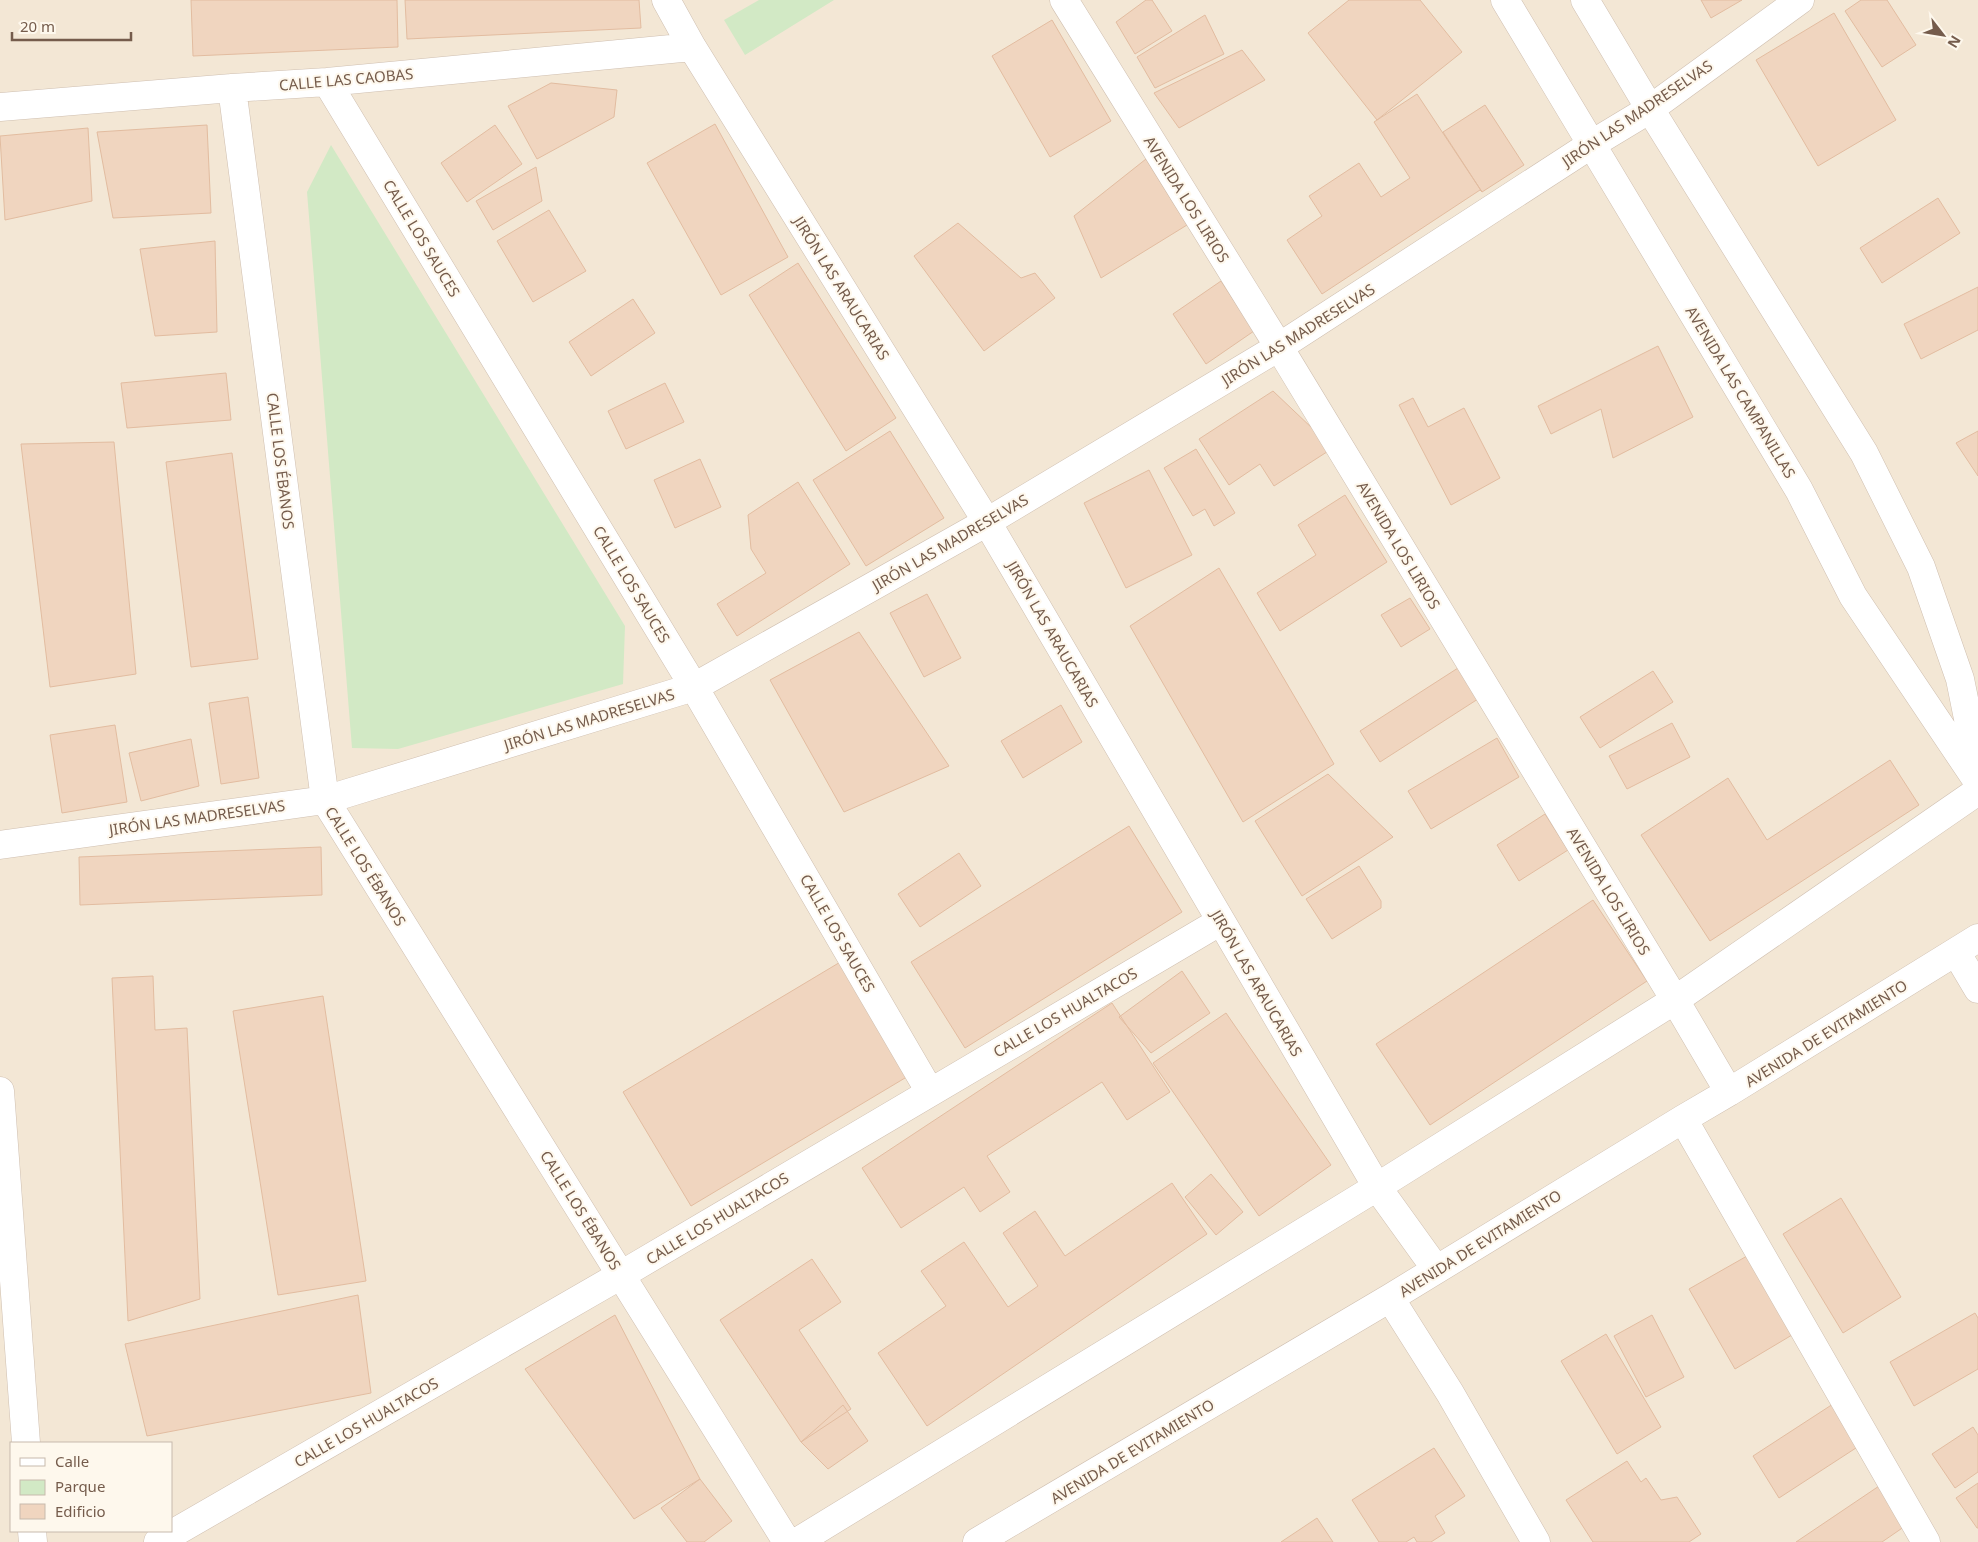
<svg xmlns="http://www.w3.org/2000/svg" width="1978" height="1542" font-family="'Noto Sans',sans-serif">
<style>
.residential{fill:#f3e7d5;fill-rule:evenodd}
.green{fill:#d2e9c5}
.building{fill:#f0d5bf;stroke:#e2bca0}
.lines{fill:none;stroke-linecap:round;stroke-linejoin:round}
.minor-casing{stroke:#cfbfb0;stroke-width:29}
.minor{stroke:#fff;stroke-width:28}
.labels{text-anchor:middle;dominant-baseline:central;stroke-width:4;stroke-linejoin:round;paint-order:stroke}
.street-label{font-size:15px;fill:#755c4c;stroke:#fef8ed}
</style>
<rect width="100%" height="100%" fill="#fcf4e7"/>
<!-- residential -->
<path class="residential" d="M0,0h1978v1542h-1978zM11,1443h160v88h-160z"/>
<!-- green -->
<path class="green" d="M759,0h75l-89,55 -21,-35z
M331,145l294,481 -2,58 -225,65 -46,-1 -45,-556z"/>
<!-- building -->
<path class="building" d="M191,0h206l1,47 -205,9z
M405,0h234l2,28 -234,11z
M1146,0h6l20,31 -37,23 -19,-32z
M1349,0h71l42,52 -85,68 -69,-87z
M1701,0h41l-31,18z
M1861,0h26l29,45 -34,22 -37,-56z
M1834,13l62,107 -78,46 -62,-106z
M1205,15l19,39 -69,34 -18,-31z
M1052,20l59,101 -61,36 -58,-101z
M1242,50l23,30 -86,48 -25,-35z
M551,83l66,7 -3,27 -77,42 -29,-53z
M1417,94l65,98 -2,-2 -158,104 -35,-54 35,-24 -13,-20 50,-33 22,34 29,-19 -36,-56z
M1485,105l39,60 -42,27 -39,-60z
M715,124l73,133 -67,38 -74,-132z
M207,125l4,88 -98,5 -16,-86z
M495,125l27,39 -55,38 -26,-39z
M88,128l4,73 -87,19 -5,-84z
M1146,159l41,66 -86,53 -27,-62z
M536,167l6,34 -49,29 -17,-29z
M1938,198l22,35 -78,50 -22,-35z
M549,210l37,61 -53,31 -36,-61z
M958,223l63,55 14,-5 20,25 -71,53 -70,-95z
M215,241l2,91 -62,4 -15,-87z
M798,263l98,155 -50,33 -97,-156z
M1221,281l33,50 -48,33 -33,-50z
M1978,287v43l-57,29 -17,-35z
M633,299l22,34 -64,43 -22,-34z
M1658,346l35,71 -80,41 -12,-49 -50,25 -13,-28z
M226,373l5,47 -104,8 -6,-45z
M665,383l19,39 -58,27 -18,-38z
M1273,391l60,57 -59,38 -14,-22 -31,21 -30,-46z
M1413,398l15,29 36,-19 36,70 -49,27 -52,-100z
M890,431l54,87 -78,48 -53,-86z
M1978,431v45l-22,-33z
M114,442l22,232 -86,13 -29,-243z
M1196,449l39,64 -21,13 -9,-17 -12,7 -29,-48z
M232,453l26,206 -67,8 -25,-205z
M700,459l21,48 -46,21 -21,-48z
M1149,470l43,85 -66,33 -42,-85z
M798,482l52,82 -113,72 -20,-32 49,-31 -15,-24 -3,-34z
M1345,495l42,67 -107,69 -23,-38 59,-38 -18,-30z
M1219,568l115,196 -91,58 -113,-196z
M927,594l34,64 -37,19 -34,-64z
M1410,598l20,31 -29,18 -20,-32z
M859,632l90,134 -105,46 -74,-132z
M1458,668l20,31 -98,63 -20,-31z
M1653,671l20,31 -73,46 -20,-31z
M248,697l11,81 -38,6 -12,-81z
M1061,705l21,37 -59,36 -22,-37z
M1672,723l18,34 -63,32 -18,-33z
M115,725l12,77 -65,11 -12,-78z
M1497,738l22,39 -88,52 -23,-38z
M191,739l8,47 -58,15 -12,-48z
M1890,760l29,45 -209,136 -69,-106 87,-57 39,62z
M1328,774l65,63 -91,59 -47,-75z
M1545,814l23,36 -49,31 -22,-36z
M1129,826l53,86 -217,136 -54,-86z
M321,847l1,48 -242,10 -1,-48z
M959,853l22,33 -61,41 -22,-33z
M1359,866l22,35v7l-49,31 -26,-40z
M1593,900l54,81 -217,144 -54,-81z
M842,961l68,114 -219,131 -68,-114z
M1182,971l28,42 -59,40 -32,-36z
M153,976l2,54 32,-2 13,271 -72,22 -16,-343z
M323,996l43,285 -88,14 -45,-284z
M1112,1003l58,89 -43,28 -25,-38 -115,74 23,36 -30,20 -16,-25 -63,41 -39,-60z
M1226,1013l105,152 -72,51 -106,-153z
M1211,1174l32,38 -27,23 -31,-38z
M1172,1183l35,51 -280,192 -49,-73 68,-47 -25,-35 43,-29 44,65 30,-21 -35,-53 32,-22 30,45z
M1841,1198l60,99 -58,36 -60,-99z
M1747,1256l45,79 -57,34 -46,-80z
M812,1259l29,43 -42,28 52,79 -50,33 -81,-122z
M358,1295l13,98 -224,43 -22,-92z
M1975,1313l3,5v51l-64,37 -24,-44z
M615,1315l85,164 -66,40 -109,-150z
M1652,1315l32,62 -38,20 -32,-61z
M1606,1334l55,93 -44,27 -56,-93z
M1833,1404l26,42 -80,52 -26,-42z
M843,1405l25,36 -40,28 -27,-27z
M1973,1427l5,8v37l-23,16 -23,-34z
M1434,1448l31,48 -30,20 10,17 -14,9h-14l-3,-5 -8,5h-27l-27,-42z
M1627,1461l14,21 5,-4 15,22 16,-3 24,37 -12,8h-96l-27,-42z
M700,1479l32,42 -28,21h-17l-26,-34z
M1885,1482l26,40 -29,20h-86z
M1978,1483v45h-1l-21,-30z
M1317,1518l16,24h-52z"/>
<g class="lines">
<!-- minor casing -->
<g class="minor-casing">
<path id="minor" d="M666,0l26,47 295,475 390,665 59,82
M1064,0l215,347 396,653 54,92
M1505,0l294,490 54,106 125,186
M1585,0l65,109 214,344 57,114 39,112 18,89
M327,82l367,605 236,405
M232,88l93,712 462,742
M0,107l232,-19 95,-6 365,-35
M0,845l325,-45 369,-113 293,-165 292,-175 313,-203 58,-35 150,-109
M1956,952l22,37
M0,1091l26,352
M1683,1119l243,423
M1390,1298l60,95 86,149
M32,1531l1,11
M158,1542l463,-267 600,-354
M797,1542l580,-355 298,-187 303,-209
M977,1542l413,-244 293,-179 46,-27 249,-154"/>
</g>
<!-- minor -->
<use href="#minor" class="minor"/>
</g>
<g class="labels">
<!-- street labels -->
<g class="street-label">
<text transform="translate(346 79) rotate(-5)">CALLE LAS CAOBAS</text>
<text transform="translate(1637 113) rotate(-34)">JIRÓN LAS MADRESELVAS</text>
<text transform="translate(1187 199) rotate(58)">AVENIDA LOS LIRIOS</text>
<text transform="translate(422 238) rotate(59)">CALLE LOS SAUCES</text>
<text transform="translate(842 288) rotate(58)">JIRÓN LAS ARAUCARIAS</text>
<text transform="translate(1298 334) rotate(-32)">JIRÓN LAS MADRESELVAS</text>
<text transform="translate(1741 392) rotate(59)">AVENIDA LAS CAMPANILLAS</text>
<text transform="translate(281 461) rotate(83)">CALLE LOS ÉBANOS</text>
<text transform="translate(950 542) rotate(-30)">JIRÓN LAS MADRESELVAS</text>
<text transform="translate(1399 545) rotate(59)">AVENIDA LOS LIRIOS</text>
<text transform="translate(632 584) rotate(59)">CALLE LOS SAUCES</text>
<text transform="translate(1053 634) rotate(60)">JIRÓN LAS ARAUCARIAS</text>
<text transform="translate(589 719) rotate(-17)">JIRÓN LAS MADRESELVAS</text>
<text transform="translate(197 817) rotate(-8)">JIRÓN LAS MADRESELVAS</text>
<text transform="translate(366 866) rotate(58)">CALLE LOS ÉBANOS</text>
<text transform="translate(1609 891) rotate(59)">AVENIDA LOS LIRIOS</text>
<text transform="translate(838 933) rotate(60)">CALLE LOS SAUCES</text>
<text transform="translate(1257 983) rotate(60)">JIRÓN LAS ARAUCARIAS</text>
<text transform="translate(1065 1012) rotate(-30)">CALLE LOS HUALTACOS</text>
<text transform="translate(1826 1033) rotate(-32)">AVENIDA DE EVITAMIENTO</text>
<text transform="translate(581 1210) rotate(58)">CALLE LOS ÉBANOS</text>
<text transform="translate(717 1218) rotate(-31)">CALLE LOS HUALTACOS</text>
<text transform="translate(1480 1243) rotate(-32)">AVENIDA DE EVITAMIENTO</text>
<text transform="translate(366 1422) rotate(-30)">CALLE LOS HUALTACOS</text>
<text transform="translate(1132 1451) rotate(-31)">AVENIDA DE EVITAMIENTO</text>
</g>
</g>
<!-- legend -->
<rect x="10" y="1442" width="162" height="90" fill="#fef8ed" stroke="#c7baad"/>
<rect x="20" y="1458" width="25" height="8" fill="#ffffff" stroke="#c7baad"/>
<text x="55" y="1467" font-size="15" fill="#755c4c">Calle</text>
<rect x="20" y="1480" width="25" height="15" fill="#d2e9c5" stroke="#c7baad"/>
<text x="55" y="1492" font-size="15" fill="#755c4c">Parque</text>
<rect x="20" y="1504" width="25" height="15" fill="#f0d5bf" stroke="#c7baad"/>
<text x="55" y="1517" font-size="15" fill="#755c4c">Edificio</text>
<!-- north arrow -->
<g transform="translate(1943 35) rotate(121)" stroke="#fef8ed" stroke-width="4" paint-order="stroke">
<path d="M0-4L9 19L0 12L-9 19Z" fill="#755c4c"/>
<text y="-8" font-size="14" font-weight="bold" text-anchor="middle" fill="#755c4c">N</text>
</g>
<!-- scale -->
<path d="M12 32v8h119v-8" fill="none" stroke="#755c4c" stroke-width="2.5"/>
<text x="20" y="32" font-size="15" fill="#755c4c" stroke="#fef8ed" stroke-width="4" paint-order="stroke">20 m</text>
</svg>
